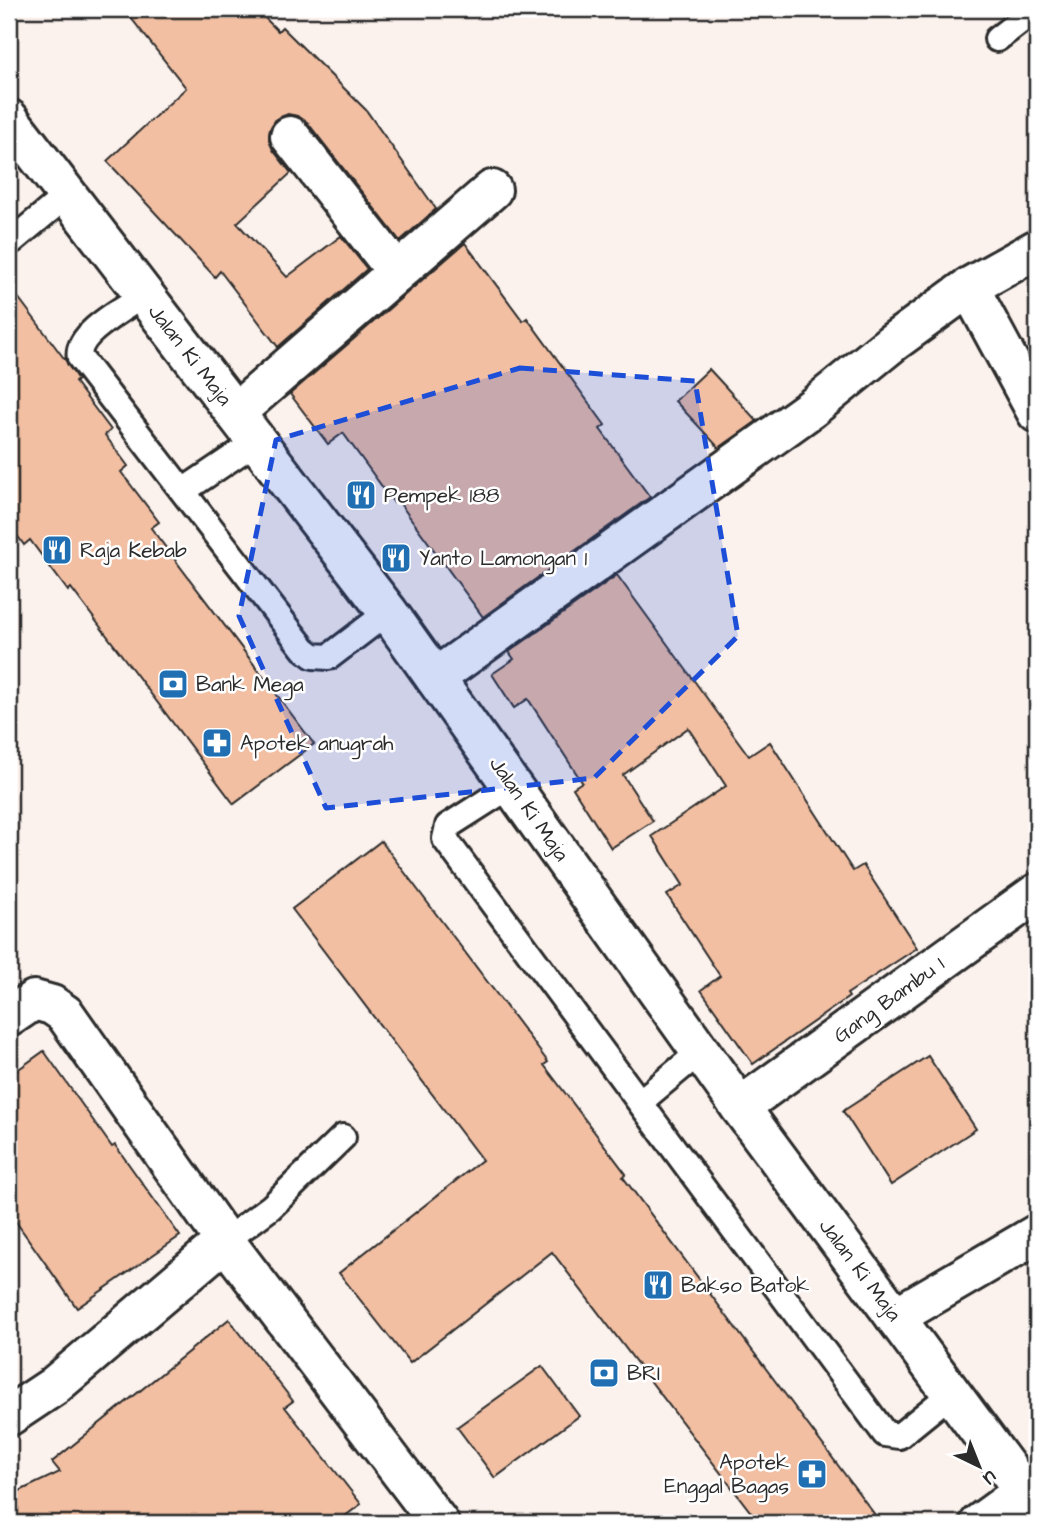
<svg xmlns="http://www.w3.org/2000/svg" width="1046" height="1532" font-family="'Architects Daughter',sans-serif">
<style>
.building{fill:#f2bfa3;stroke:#2b2b2b;stroke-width:2}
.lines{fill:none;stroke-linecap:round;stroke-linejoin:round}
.service-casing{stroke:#2b2b2b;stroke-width:30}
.minor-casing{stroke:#2b2b2b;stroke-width:44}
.secondary-casing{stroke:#2b2b2b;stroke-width:44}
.service{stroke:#fff;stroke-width:24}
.minor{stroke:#fff;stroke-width:38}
.secondary{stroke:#fff;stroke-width:38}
.marked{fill:#1d4ed8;fill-opacity:0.2;stroke:#1d4ed8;stroke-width:5;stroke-dasharray:14 9;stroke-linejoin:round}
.labels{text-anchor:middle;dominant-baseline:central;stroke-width:5;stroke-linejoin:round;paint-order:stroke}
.street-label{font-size:21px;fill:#2b2b2b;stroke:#fff}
.poi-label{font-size:21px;fill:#2b2b2b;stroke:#fff;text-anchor:start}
</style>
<rect width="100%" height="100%" fill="#fcf2ed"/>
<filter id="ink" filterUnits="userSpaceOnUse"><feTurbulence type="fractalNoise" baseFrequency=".0143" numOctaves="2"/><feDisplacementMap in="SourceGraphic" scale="14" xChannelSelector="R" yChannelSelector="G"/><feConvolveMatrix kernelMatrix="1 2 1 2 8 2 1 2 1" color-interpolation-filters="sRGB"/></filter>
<g filter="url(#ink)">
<!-- building -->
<path class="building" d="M124,9h132l22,22 4,-4 84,83 70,99 -36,32 -93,-119 -10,-6 -9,-2 -12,5 -6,10 -1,11 4,10 18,23 -54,50 50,54 54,-41 26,33 -89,78 -58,-76 -5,6 -108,-116 79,-73z
M465,243l58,78 4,-3 78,107 -5,4 50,68 -167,120 -85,-116 -4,2 -51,-70 -15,11 -38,-50z
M9,285l57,76 12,19 -3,2 36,48 -6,5 23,31 -7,6 38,50 -8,6 163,216 -80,60 -163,-216 -3,3 -38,-51 -6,5 -15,-21z
M709,369l48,52 -38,27 -44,-47z
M617,575l132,181 21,-14 83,129 10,-6 54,83 -70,46 2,3 -96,67 -52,-74 19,-14 -53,-81 16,-10 -31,-49 74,-50 -38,-58 -65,47 30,46 -42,27 -38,-60 9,-6 -54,-83 -14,9 -22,-34 22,-15 -5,-7z
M381,841l167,221 -4,3 82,109 -3,3 258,346h-122l-207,-271 -142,111 -71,-90 143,-113 -190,-251z
M44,1051l68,96 3,-2 65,91 -103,72 -68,-96v-136z
M928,1056l48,73 -85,56 -48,-74z
M229,1319l64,82 -8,6 76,97 -25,19h-327v-27l51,-24 -8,-10z
M542,1366l37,50 -84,62 -38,-51z"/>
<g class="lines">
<!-- service casing -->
<g class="service-casing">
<path id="service" d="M997,39l39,-30
M12,241l55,-46
M144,295c-17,12 -70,39 -64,63l224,291 9,7 16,1 59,-45
M183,491l74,-50
M512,785l-64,41 -3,13 440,595 14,2 53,-43
M640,1102l61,-51
M225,1241l46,-34 72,-70"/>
</g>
<!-- minor casing -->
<g class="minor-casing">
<path id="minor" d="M290,136l107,136
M969,287l68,126
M235,413l257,-223
M435,678l377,-270 80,-65 77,-56 68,-38
M9,1017l25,-17 18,5 13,9 160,227 214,282
M740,1107l297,-214
M895,1317l142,-83
M9,1416l45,-30 171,-145
M980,1523l44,-32"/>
</g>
<!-- secondary casing -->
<g class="secondary-casing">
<path id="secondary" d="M9,119l379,493 352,495 297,402"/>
</g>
<!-- service -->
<use href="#service" class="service"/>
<!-- minor -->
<use href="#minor" class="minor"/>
<!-- secondary -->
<use href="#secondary" class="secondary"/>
</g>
</g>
<!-- marked area -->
<path class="marked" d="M520,368l175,13 43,255 -144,142 -268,30 -87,-192 37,-176z"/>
<!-- icons -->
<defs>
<g id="restaurant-square" transform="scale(1.575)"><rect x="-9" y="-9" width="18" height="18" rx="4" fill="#1f6fb2" stroke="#fff"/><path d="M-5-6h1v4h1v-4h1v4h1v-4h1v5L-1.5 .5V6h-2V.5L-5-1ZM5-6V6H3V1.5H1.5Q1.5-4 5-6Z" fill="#fff"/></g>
<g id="bank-square" transform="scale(1.575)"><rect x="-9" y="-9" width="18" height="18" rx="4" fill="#1f6fb2" stroke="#fff"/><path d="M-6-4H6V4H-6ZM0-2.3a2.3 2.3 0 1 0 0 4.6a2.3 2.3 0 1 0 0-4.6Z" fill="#fff"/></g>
<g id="pharmacy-square" transform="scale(1.575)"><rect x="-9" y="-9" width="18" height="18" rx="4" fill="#1f6fb2" stroke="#fff"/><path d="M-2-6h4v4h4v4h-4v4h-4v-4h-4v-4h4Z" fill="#fff"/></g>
</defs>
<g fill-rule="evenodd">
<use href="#restaurant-square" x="361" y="495"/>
<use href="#restaurant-square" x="57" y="550"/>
<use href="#restaurant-square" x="396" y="558"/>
<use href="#bank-square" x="173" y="684"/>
<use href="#pharmacy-square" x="217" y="743"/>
<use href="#restaurant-square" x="658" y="1285"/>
<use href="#bank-square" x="604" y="1373"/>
<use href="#pharmacy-square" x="812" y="1474"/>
</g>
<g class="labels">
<!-- street labels -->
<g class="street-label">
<text transform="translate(190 355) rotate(52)">Jalan Ki Maja</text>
<text transform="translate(529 809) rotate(55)">Jalan Ki Maja</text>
<text transform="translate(889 1000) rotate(-36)">Gang Bambu 1</text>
<text transform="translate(860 1270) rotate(53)">Jalan Ki Maja</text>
</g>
<!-- poi labels -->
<g class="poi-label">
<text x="384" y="495">Pempek 188</text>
<text x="80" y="550">Raja Kebab</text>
<text x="419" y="558">Yanto Lamongan 1</text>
<text x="196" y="684">Bank Mega</text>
<text x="240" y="743">Apotek anugrah</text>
<text x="681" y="1285">Bakso Batok</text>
<text x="627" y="1373">BRI</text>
<text x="789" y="1462" text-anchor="end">Apotek<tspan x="789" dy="24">Enggal Bagas</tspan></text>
</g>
</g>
<!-- margin -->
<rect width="1046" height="1532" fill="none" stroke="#fff" stroke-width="35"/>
<rect x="18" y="18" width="1011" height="1497" fill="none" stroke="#2b2b2b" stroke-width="2.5" filter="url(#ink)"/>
<!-- north arrow -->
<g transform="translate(979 1466) rotate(137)" stroke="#ffffff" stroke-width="5" paint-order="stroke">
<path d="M0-5L12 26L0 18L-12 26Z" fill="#2b2b2b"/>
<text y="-10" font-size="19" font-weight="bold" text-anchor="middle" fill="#2b2b2b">U</text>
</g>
</svg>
